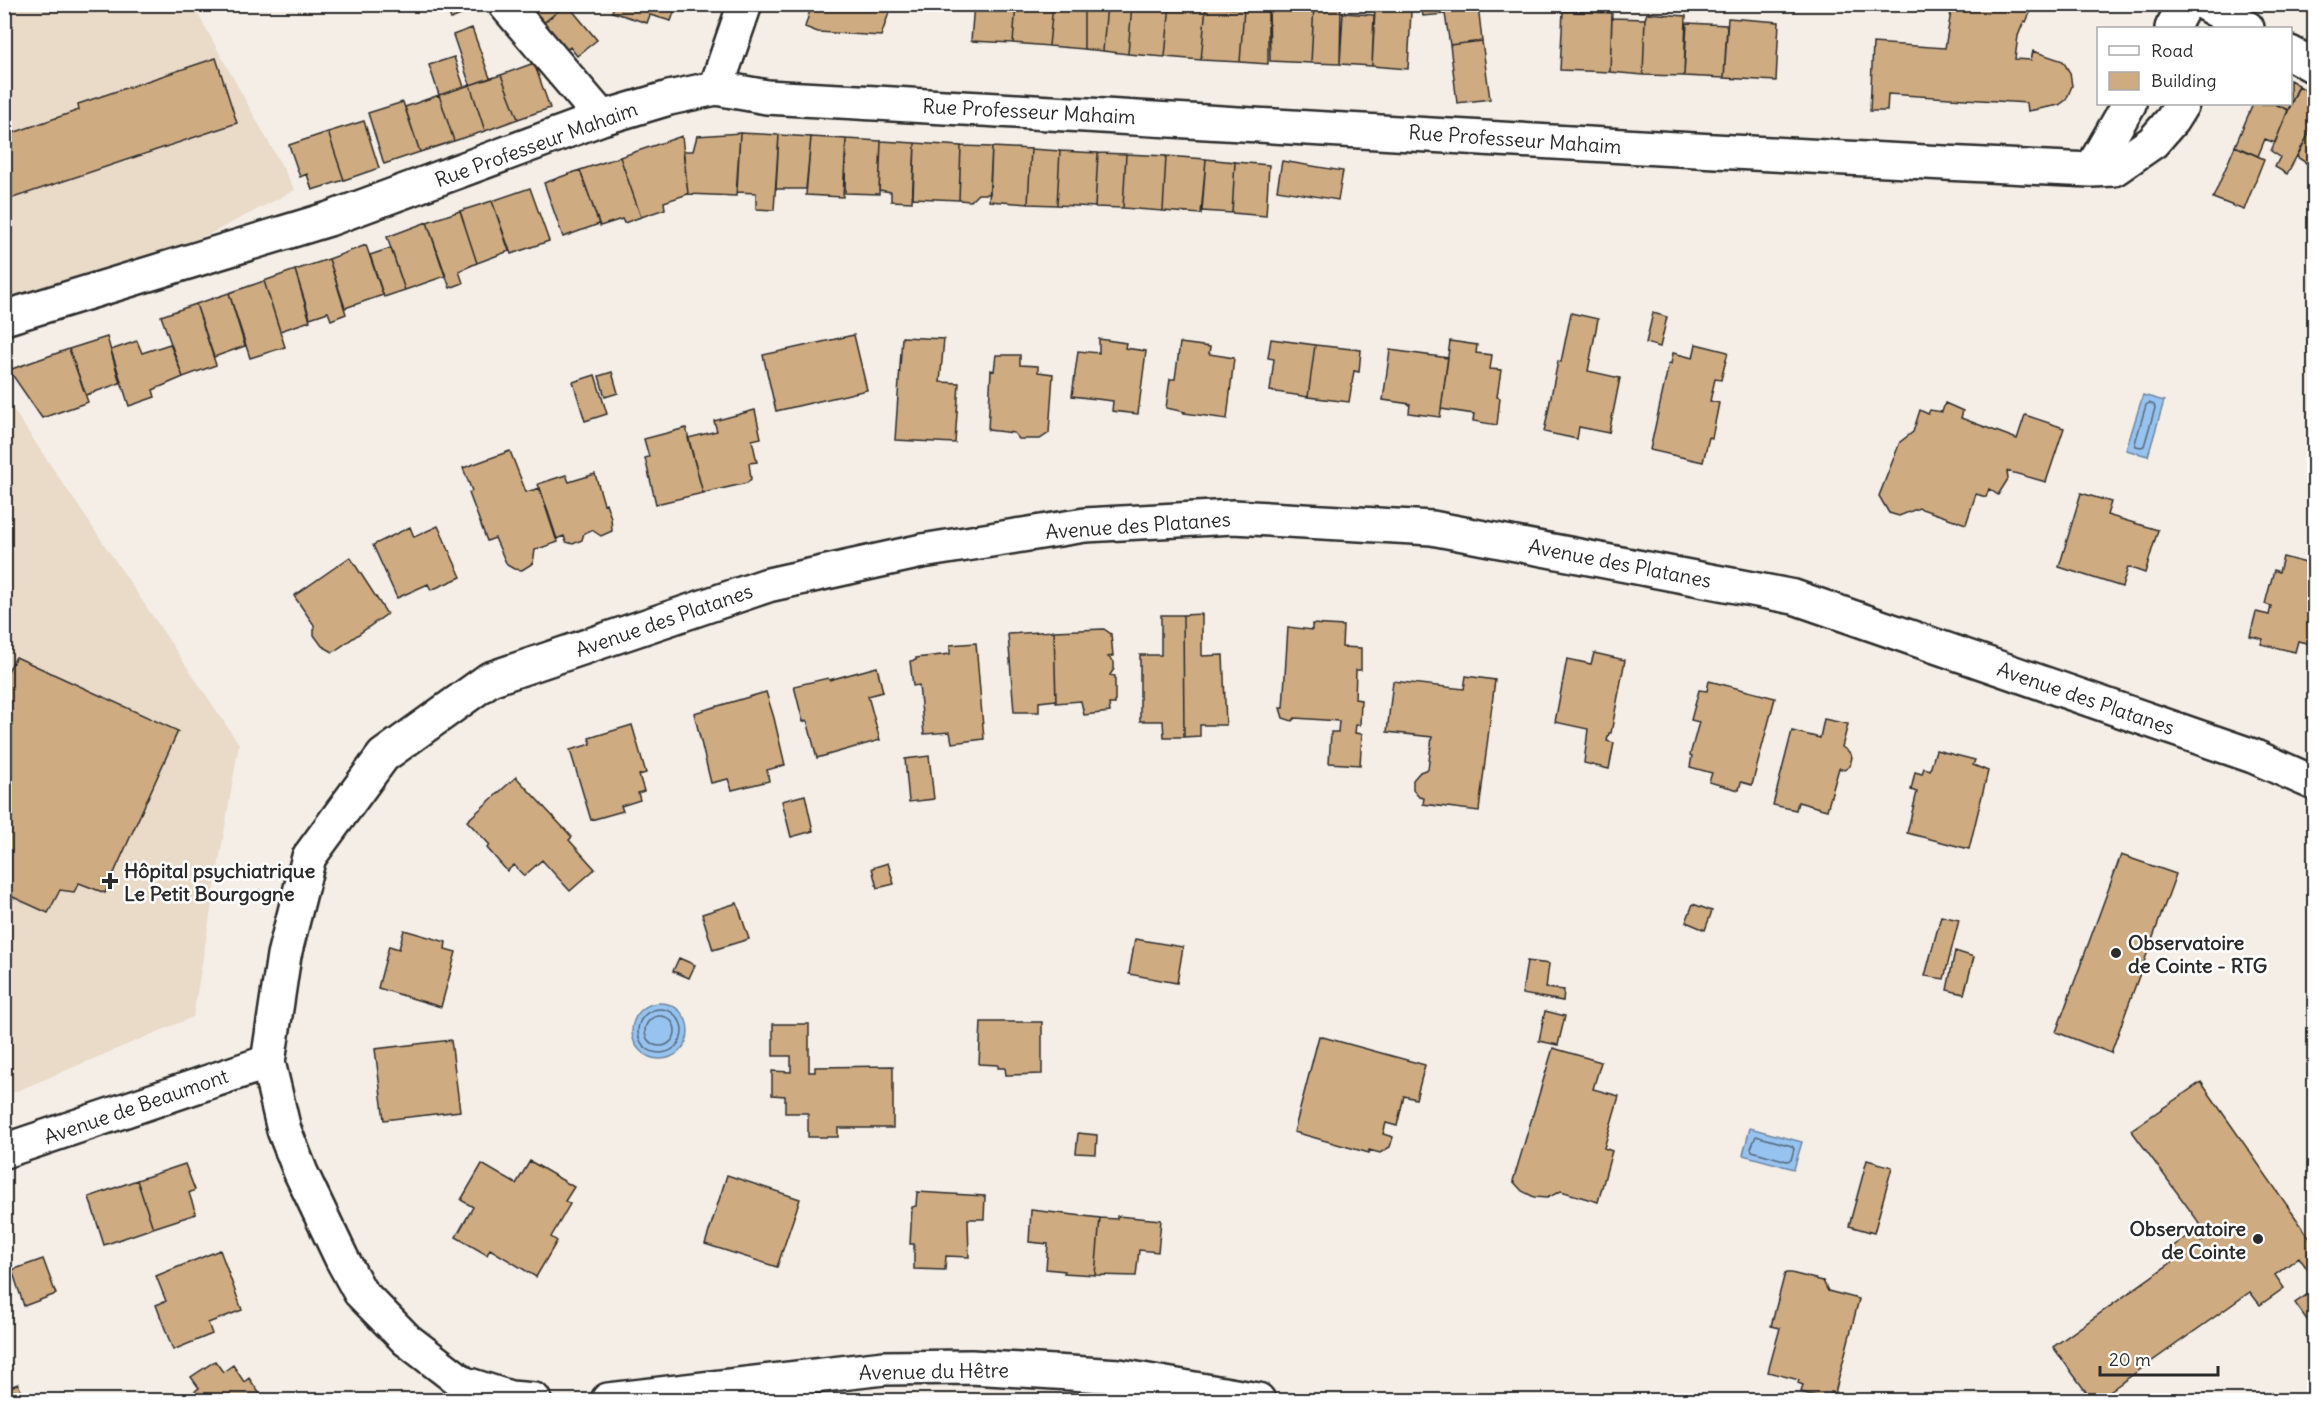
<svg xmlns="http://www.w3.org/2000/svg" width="2319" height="1405" font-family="Delius,sans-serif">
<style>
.built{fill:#eadac8}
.water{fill:#97c3f1;stroke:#6c86a2;stroke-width:1.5}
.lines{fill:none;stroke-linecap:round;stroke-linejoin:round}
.shore{stroke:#56687a;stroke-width:1.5}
.building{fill:#cfab81;stroke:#2b2b2b;stroke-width:1.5}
.street-casing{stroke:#2b2b2b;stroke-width:38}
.street{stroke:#fff;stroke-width:33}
.poi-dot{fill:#2b2b2b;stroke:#fff;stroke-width:2}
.labels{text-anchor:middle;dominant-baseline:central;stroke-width:5;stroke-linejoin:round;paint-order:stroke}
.street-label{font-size:20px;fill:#2b2b2b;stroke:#fff}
.poi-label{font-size:20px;font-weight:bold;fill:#2b2b2b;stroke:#fff;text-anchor:start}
</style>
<rect width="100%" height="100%" fill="#f5eee6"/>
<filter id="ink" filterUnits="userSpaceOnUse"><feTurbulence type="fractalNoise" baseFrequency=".0167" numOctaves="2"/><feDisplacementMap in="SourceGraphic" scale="12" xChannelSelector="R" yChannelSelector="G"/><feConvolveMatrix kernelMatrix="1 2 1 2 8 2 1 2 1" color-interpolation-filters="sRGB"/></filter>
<g filter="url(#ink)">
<!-- built -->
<path class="built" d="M5,5h188l102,185 -290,150z
M4,396l235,348 -46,273 -188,79z"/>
<!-- water -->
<path class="water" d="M2143,395l21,6 -16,55 -22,-6z
M632 1031a28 28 0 1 1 56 0a28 28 0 1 1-56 0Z
M1750,1128l52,14 -8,27 -51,-14z"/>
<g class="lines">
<!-- shore -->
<path class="shore" d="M2149,403l5,2 1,3 -11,38 -3,1 -5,-1 -1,-3 11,-38z
M638 1031a22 22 0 1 1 44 0a22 22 0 1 1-44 0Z
M645 1031a15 15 0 1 1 30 0a15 15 0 1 1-30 0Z
M1756,1136l36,10 2,3 -3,11 -4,1 -35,-10 -1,-3z"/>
</g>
<!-- building -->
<path class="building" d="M445,4h34l1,3 -29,12z
M525,4h42l-26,21z
M567,4l30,36 -20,16 -7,-9 -8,7 -21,-29z
M614,4h63l-6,17 -21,-6 -3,8 -35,-11z
M812,4h80l-11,32 -63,-4 -13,-5z
M974,4h42l-3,39 -42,-2z
M1016,4h37l-4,42 -36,-3z
M1053,4h31v45l-35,-3z
M1084,4h23l-4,47 -19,-2z
M1107,4h25l-4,50 -25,-3z
M1132,4h38l-5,53 -37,-3z
M1170,4l36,2 -5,54 -36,-3z
M1269,4h45l-3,59 -41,-2z
M1314,4l27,2 -1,58 -29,-1z
M1421,4h57l4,37 -32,4 -5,-31 -22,2z
M1954,4h80l-8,18 -2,-1 -6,15 -3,23 16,1 2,-9 30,10 7,12 2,13 -6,14 -7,5 -31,6 -1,-8 -139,-9 -1,17h-17l3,-68 72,5 6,-36z
M1206,6l38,3 -4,53 -39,-2z
M1244,9l24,2v53l-28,-2z
M1375,10l36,1 -3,58 -36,-3z
M1563,11l49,2 -2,59 -50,-2z
M1343,13l31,2 -2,51 -32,-2z
M1647,13l39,3 -2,60 -41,-1 2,-56z
M1612,18l33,1 -2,56 -33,-3z
M1728,18l51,4 -3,59 -52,-3z
M1687,23l40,2 -3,53 -40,-2z
M472,28l18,50 -20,7 -17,-50z
M1482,41l8,58 -33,4 -7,-58z
M454,57l10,30 -25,8 -10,-30z
M216,58l21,65 -233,78v-65l75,-26 -1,-6z
M534,63l16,45 -32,11 -17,-44z
M501,75l17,44 -33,12 -15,-46z
M2290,80l9,5 -11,25 -13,-6h15z
M470,85l15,46 -31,10 -15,-46z
M2299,86l15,9v29l-27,50 -12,-7 5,-10 -9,-6z
M439,95l15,46 -34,11 -15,-45z
M403,102l17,50 -36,12 -16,-51z
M2253,104h22l13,6 -13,33 -10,-4 -7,17 -23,-10z
M364,121l15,47 -35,12 -16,-48z
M2314,124v44l-17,-11z
M328,132l16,48 -32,10 -5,-16 -7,3 -11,-32z
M740,133l-4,63 -48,-2 -5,-43h10l4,-15z
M740,133l39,2 -5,75 -18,-1v-16l-19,-1z
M779,135l32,2 -5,52h-30z
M682,136l6,58 -24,8 1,7 -24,8 -21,-60z
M811,137l35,2 -3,58 -37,-2z
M846,139l35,2 -2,53 -34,-1z
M881,141l34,2 -3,59 -21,-1v-9l-12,-2z
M915,143l46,3 -2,54 -46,-2z
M961,146l31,1 -2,47h-12l-7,7 -12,-1z
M2235,146l29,13 -20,51 -31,-12z
M992,147l39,2 -3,55 -39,-3z
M1031,149l29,2 -3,54 -29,-1z
M1060,151l38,2 -3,54 -38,-2z
M1098,153l28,1 -3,54 -28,-1z
M1126,154l40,2 -3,55 -40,-3z
M1166,156l40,3 -5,55 -38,-3z
M620,157l21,60 -17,6 -2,-4 -22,7 -20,-56z
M1206,159l29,3 -3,51 -30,-2z
M1282,161l61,10 -5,29 -61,-10z
M1235,162l34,3 -3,51 -34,-3z
M580,170l19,54 -36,13 -19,-54z
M530,188l19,53 -38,13 -19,-53z
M492,201l17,50 -32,12 -17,-52z
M460,211l17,52 -18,8 4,12 -13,5 -23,-66z
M427,222l18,54 -40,14 -18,-53z
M366,245l17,50 -38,13 -16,-49z
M391,248l14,42 -21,7 -14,-42z
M329,259l17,55 -15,6 -3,-8 -18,6 -15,-48z
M295,270l15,51 -30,10 -16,-50z
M264,281l21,66 -35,11 -21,-65z
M229,293l16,53 -31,11 -18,-53z
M196,304l20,61 -33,12 -22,-61z
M1571,313l27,6 -10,52 32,7 -11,55 -30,-6 -2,12 -33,-7 14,-71 3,1z
M1653,313l14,4 -7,30 -14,-4z
M854,335l13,55 -91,21 -13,-56z
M107,337l13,46 -34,12 -17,-46z
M902,337l42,2 -4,43 19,1 -4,60 -60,-3z
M1099,339l27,4 -1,5 21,3 -8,63 -26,-3 1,-10 -41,-5 6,-45 21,2z
M1271,339l44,6 -7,52 -38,-6 4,-32 -6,-1z
M137,341l5,12 28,-9 13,33 -30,13 2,7 -26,9 -18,-56z
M1450,341l27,4 -1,8 16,2 -2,14 11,1 -4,27 3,1 -3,27 -24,-4 1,-7 -33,-5z
M1180,343l30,4 -1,7 25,4 -7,61 -43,-6 1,-1 -19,-4 4,-29h5z
M1696,344l32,8 -7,28 -6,-1 -5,22 9,2 -7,35 -3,-1 -6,25 -53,-12 19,-87 2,1 2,-11 20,5z
M1315,345l46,5 -2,22 -5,-1 -5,31 -41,-5z
M69,349l19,53 -46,16 -33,-48z
M1390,350l58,8 -8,59 -31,-4 1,-9 -27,-4z
M996,355h24v10l18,1v6l15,2 -4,59 -9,6h-21l-5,-6 -26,-3 3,-60 3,1z
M612,372l6,21 -13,4 -6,-21z
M595,375l12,39 -22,7 -12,-39z
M1945,403l18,8 -2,7 56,21 8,-24 39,13 -18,54 -39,-11 1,8 -10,16 -9,-6 -3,8 -10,-3 -10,30 -47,-16 -20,8 -10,-3 -10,-17 21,-54 13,-10 7,-22 8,4 2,-4 12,2z
M755,410l6,28 -9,2 5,22 -8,1 2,16 -4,4 -44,10 -15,-55 29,-7 -3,-10z
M686,428l17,65 -47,11 -11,-46 4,-1 -5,-18z
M510,451l16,41 14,-4 18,54 -23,8 -2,13 -11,7 -8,-1 -7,-4 -12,-27 -8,3 -18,-48 3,-2 -9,-23z
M595,474l9,30 2,-1 5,15 1,13 -11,5 -9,-6 -8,3 -2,7 -9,4 -7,-2 -2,-6 -8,3 -18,-55 28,-9 3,7z
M2081,493l30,9 -4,13 51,15 -13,43 -17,-6 -6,20 -63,-20z
M438,526l23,51 -30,13 -3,-6 -31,14 -24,-53 37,-18 4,10z
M350,557l37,57 -54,38 -11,-6 -8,-11v-10l-20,-29z
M2283,557l31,8v80l-16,-4 -3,11 -34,-8 2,-5 -13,-3 6,-24 13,3 2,-9 -6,-2 9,-34 5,2z
M1202,614v42l21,-1 3,70h-26v11l-16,1 -1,-122z
M1161,615h22l1,122h-20l-1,-16h-23v-66h21z
M1312,624l31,2 -1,21 19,1v22h-5l-1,29 6,1 -1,25h-4l-1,8 7,1 -2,31 -31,-2 2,-31h7l1,-11 -44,-3 -3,3 -9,-3 -3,-10h3l5,-81 24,3z
M1104,629l7,5 2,22 -5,1 6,5v7l-4,6 5,1v28h-6l1,8 -26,3 -3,-14 -25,2 -2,-72z
M1054,631l2,69 -17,2v10h-25l-6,-78z
M976,643l8,96 -32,4 -2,-11 -26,2 -5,-49 -6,1 -3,-25 6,-1v-2l34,-4v-9z
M1594,653l31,7 -14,73h-2l-2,8 7,2 -5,26 -25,-6 4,-34 -33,-7 12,-63 24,5z
M16,657l162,74 -73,162 -26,-10 -5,9 -14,-2 -12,23 -44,-20v-215z
M877,667l6,25 -15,4 12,44 -63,18 -10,-38 -4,2 -9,-36 34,-8 1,2z
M1466,676l29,4 -16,131 -56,-7 1,-6 -5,-1 -6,-7v-10l7,-8 8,-3 4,-32 -45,-5 6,-51 71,8z
M1709,681l66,17 -23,87 -11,-3 -2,8 -30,-8 3,-9 -22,-6 2,-11 -2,-1 9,-33 -8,-2 8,-30 8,1z
M766,692l8,26 11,47 -18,5 2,11 -37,9 -4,-11 -17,4 -17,-70z
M1824,719l24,5 -6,23 7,5 3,5 -2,9 -6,4 -5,-2 -12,42 -29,-8 -2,8 -23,-5 19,-74 28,7z
M632,725l14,48 -7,2 5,16 -6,2 2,7 -19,6 2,5 -32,9 -21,-70 21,-6 -2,-6z
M1936,750l39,10 -2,5 15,6 -19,78 -62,-16 10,-41 -6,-2 4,-18 7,2 2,-6 6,2z
M929,756l5,43 -25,3 -4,-43z
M516,777l56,60 -3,3 26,29 -25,22 -28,-31 -18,16 -10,-11 -7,6 -20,-23 3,-3 -23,-24z
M805,795l8,36 -22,6 -9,-36z
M2121,855l55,19 -65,179 -55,-21z
M888,863l6,21 -17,4 -5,-20z
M737,903l12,36 -36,11 -11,-36z
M1693,904l19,7 -7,19 -19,-8z
M1941,916l18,4 -15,59 -19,-3z
M404,930l42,12 -1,7 11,3 -15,55 -63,-19 11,-42 10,3z
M1135,939l48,8 -6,36 -48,-9z
M1955,951l19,6 -10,37 -17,-4z
M679,958l16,7 -6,13 -16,-7z
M1527,961l22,3 -3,24 18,2 -1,11 -41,-7z
M1545,1011l20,5 -7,29 -19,-4z
M981,1022h61v52l-36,1 -1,-7h-7v-3l-19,-1z
M773,1024h36v48h6v-5l78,-1v62h-55v9h-30v-24h-23v-17l-13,-1v-24l19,1v-16h-18z
M1319,1036l106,29 -9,34 -12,-3 -7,30 -11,-3 -3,11 10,3 -3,10 -10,6 -11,-3v3l-75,-21z
M451,1040l9,71 -76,9 -9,-71z
M1553,1048l48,14 -8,27 26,7 -15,52 8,3 -14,51 -37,-11 -14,7 -13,-1 -12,-6 -9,-10z
M2201,1082l113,162v35l-15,-22 -24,18 9,13 -24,17 -10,-13 -153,108h-5l-39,-53 119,-85 -7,-10 29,-20 7,10 8,-6 -78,-106z
M1078,1133l19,2 -1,19 -20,-1z
M1867,1160l25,7 -18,66 -25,-7z
M530,1161l44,26 -9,14 5,3 -19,33 6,4 -21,36 -46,-28 -3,6 -31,-18 17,-30 -12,-7 21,-36 34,20z
M185,1164l10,26 -6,3 7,21 -43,14 -16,-48z
M727,1175l73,24 -23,68 -72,-23z
M137,1180l16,48 -49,17 -15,-48z
M917,1192l68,4 -1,23h-16l1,38 -23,-1 -1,14 -31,-1v-25h-4l2,-37 4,-1z
M1031,1210l69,8 -5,57 -31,-2 1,-2 -19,-2 2,-25 -19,-2z
M1117,1216l44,4 -3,32 -19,-2 -3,26 -41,-1 5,-57 17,1z
M4,1250l10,27 -10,3z
M220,1250l22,60 -34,13 4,11 -39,16 -17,-45 10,-4 -10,-25z
M43,1259l13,35 -32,12 -12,-36z
M1785,1273h6l32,8 5,10 31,8 -24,94 -4,-1 -2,8 -28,-8 2,-7 -5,-2 1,-3 -31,-8 12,-44 -9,-2z
M2314,1290v40l-19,-27z
M215,1361l8,11 10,-7 11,17 5,-4 15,22h-78v-2l13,-10 -8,-11z
M18,1384l7,16h-21v-11z"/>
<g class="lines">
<!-- street casing -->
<g class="street-casing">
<path id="street" d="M505,4l97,114
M2205,4l42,24
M2172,28l13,-24
M2290,53l24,13
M716,88l29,-84
M2091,170l38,-66
M4,318l325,-99 273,-101 67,-20 47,-10 51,9c441,24 882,53 1324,73l23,-1 39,-27 19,-22 10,-16
M4,1151l264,-89
M534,1400l-24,-2 -47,-15 -56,-43 -47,-48 -18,-33 -41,-86 -17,-43 -16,-68 16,-107 25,-98 74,-101 107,-77 278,-94 154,-34 163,-26 148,-8 199,11 362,69 459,159 61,27
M608,1400l276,-32 87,-1 148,9 139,24"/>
</g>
<!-- street -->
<use href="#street" class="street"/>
</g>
</g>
<!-- markers -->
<g class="poi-dot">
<path d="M107 872h6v6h6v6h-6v6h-6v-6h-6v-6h6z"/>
<circle cx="2116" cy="953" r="6"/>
<circle cx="2258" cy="1239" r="6"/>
</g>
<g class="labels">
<!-- street labels -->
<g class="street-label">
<text transform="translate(1029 111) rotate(3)">Rue Professeur Mahaim</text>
<text transform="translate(1515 139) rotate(4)">Rue Professeur Mahaim</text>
<text transform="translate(536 144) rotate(-20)">Rue Professeur Mahaim</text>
<text transform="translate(1138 525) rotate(-4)">Avenue des Platanes</text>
<text transform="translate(1620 563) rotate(11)">Avenue des Platanes</text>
<text transform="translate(664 620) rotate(-19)">Avenue des Platanes</text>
<text transform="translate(2086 698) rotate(19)">Avenue des Platanes</text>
<text transform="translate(136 1106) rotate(-19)">Avenue de Beaumont</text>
<text transform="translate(934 1371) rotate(-1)">Avenue du Hêtre</text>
</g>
<!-- poi labels -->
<g class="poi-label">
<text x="124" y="870">Hôpital psychiatrique<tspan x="124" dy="23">Le Petit Bourgogne</tspan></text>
<text x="2128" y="942">Observatoire<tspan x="2128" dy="23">de Cointe - RTG</tspan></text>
<text x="2246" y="1228" text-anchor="end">Observatoire<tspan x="2246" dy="23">de Cointe</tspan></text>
</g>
</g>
<!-- margin -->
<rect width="2319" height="1405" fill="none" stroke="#fff" stroke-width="24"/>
<rect x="12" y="12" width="2295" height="1381" fill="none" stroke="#2b2b2b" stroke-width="2" filter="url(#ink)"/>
<!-- legend -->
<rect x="2097" y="27" width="195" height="78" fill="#ffffff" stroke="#aaaaaa" stroke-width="1.5"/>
<rect x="2109" y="46" width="30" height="9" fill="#ffffff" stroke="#aaaaaa" stroke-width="1.5"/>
<text x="2151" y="57" font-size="18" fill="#2b2b2b">Road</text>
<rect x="2109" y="72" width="30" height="18" fill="#cfab81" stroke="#aaaaaa" stroke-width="1.5"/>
<text x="2151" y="87" font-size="18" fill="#2b2b2b">Building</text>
<!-- scale -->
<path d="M2100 1366v9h118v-9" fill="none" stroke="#2b2b2b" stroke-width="3"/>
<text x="2109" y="1366" font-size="18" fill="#2b2b2b" stroke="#ffffff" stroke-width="4.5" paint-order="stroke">20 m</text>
</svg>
